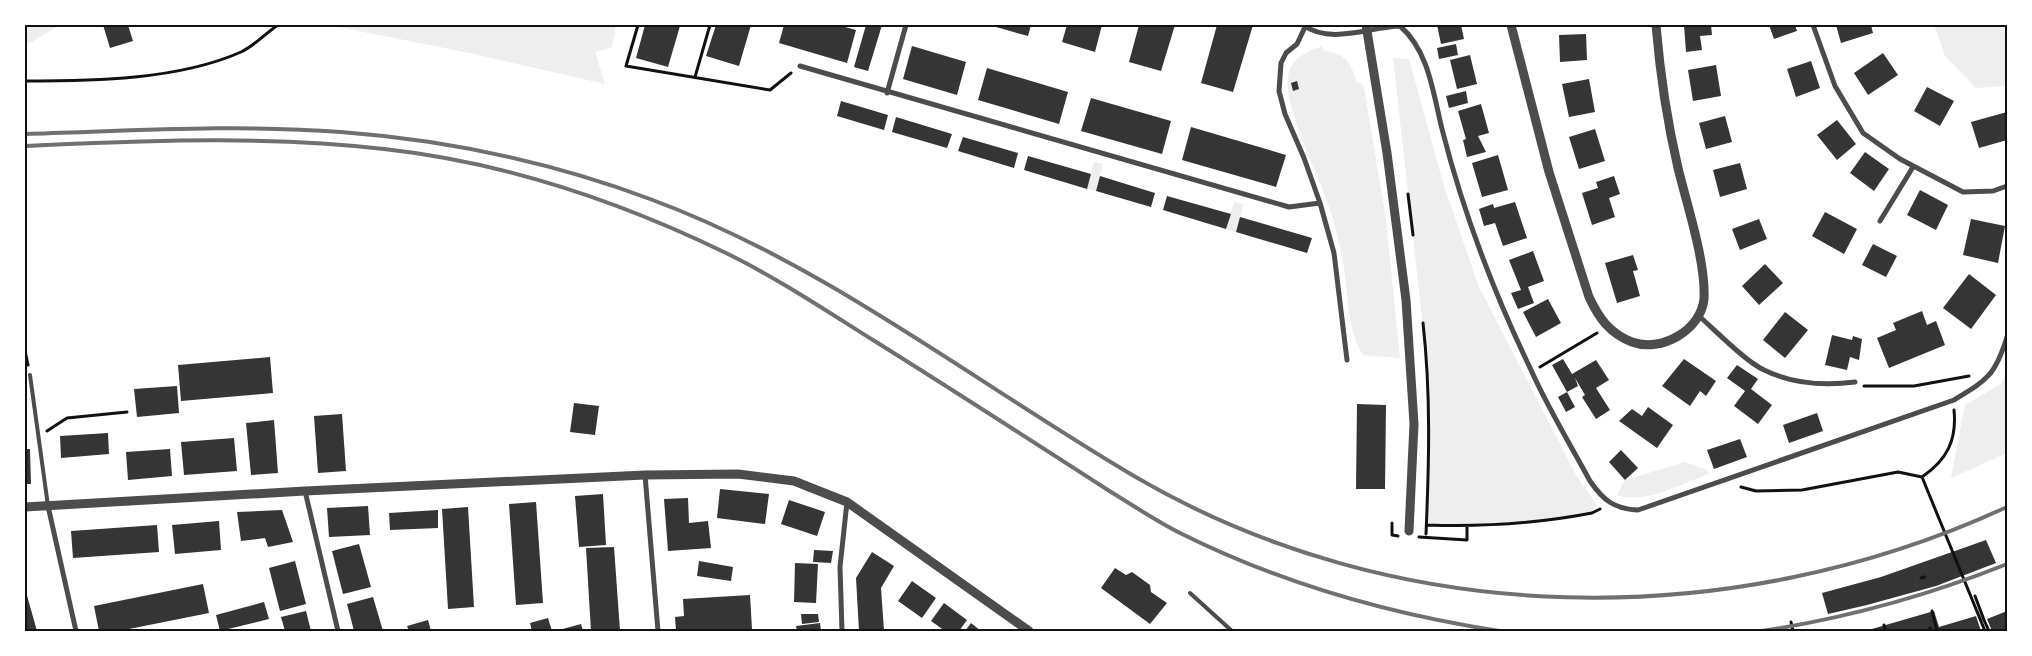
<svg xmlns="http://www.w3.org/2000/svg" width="2032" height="656" font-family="Mulish,sans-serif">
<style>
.green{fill:#eee}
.building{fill:#353535}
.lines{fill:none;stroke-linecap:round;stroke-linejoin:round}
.path{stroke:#111;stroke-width:3}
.service{stroke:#4c4c4c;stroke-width:4}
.minor{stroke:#4c4c4c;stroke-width:5}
.tertiary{stroke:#4c4c4c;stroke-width:9}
.rail{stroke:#707070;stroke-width:4}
.neatline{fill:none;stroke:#111;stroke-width:2}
</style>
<rect width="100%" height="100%" fill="#fff"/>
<!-- green -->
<path class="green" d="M25,25h35l-35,21z
M328,25h288l-4,22 -17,5 10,32 -135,-31z
M1934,25h73v61l-31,2 -31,-32z
M1322,46l2,5c22,2 27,12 33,32h5l2,5 22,131 14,139 -37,-3c-17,-27 -14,-62 -20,-92 -4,-20 -8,-40 -15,-59 -10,-31 -45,-97 -40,-127 2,-18 19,-25 34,-31z
M1393,58l16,1 35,127 35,101 98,190 20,28 -5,8 -92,13 -73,-1 1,-153z
M1094,162l9,2 -7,27 -9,-2z
M1234,202l10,2 -8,28 -10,-3z
M2007,370v83l-56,25 14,-73 36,-21z
M1685,462l22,8 2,4c-26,9 -63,31 -92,21l8,-15z"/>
<!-- building -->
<path class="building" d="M103,25h25l5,16 -23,7z
M645,25l35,1 -12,41 -32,-9z
M716,25h35l-12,41 -33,-10z
M784,25h54l18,5 -9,33 -68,-20z
M866,25h16l-14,46 -14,-4z
M996,25h35l-3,11 -32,-9z
M1067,25h35l-7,27 -33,-10z
M1139,25h36l-14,46 -32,-9z
M1217,25h36l-20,67 -32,-9z
M1437,25h24l3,14 -23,5z
M1684,25h27l1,10 -12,1 2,14 -16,2z
M1769,25h26l2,6 -23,8z
M1836,25h35l2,8 -32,10z
M1586,34l1,26 -27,2 -1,-27z
M1456,44l2,11 -19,4 -2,-11z
M912,46l54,16 -9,33 -54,-16z
M1883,53l15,22 -30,20 -14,-22z
M1470,55l7,29 -20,5 -7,-29z
M1811,61l9,27 -24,9 -9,-28z
M1716,65l5,31 -28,5 -5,-31z
M987,68l81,24 -9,32 -81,-24z
M1589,79l6,33 -26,5 -7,-33z
M1297,81l2,8 -6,2 -2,-8z
M1927,87l27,14 -14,25 -26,-15z
M1466,91l2,12 -19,5 -3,-12z
M1091,98l80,23 -9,33 -81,-23z
M841,101l47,14 -4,15 -47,-14z
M1481,104l8,29 -11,3 8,16 -19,5 -4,-17 3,-1 -8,-28z
M2007,112v28l-28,8 -8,-26z
M1725,116l7,26 -26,7 -7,-26z
M896,117l56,17 -5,14 -55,-16z
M1837,120l19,24 -19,16 -20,-25z
M1191,127l95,28 -10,32 -94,-27z
M1595,129l10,32 -26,8 -10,-32z
M963,137l55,16 -4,15 -56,-17z
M1865,152l24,17 -15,22 -24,-18z
M1498,155l10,35 -26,7 -10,-34z
M1028,156l63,18 -4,15 -63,-19z
M1740,163l7,26 -27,8 -7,-27z
M1100,176l55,17 -4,14 -55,-16z
M1614,176l6,18 -11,4 6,19 -23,8 -10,-32 16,-5 -2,-6z
M1920,190l28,15 -12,25 -29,-15z
M1167,196l64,18 -5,15 -63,-19z
M1515,202l12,36 -24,8 -8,-23 -11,3 -5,-17 14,-5 1,4z
M1825,212l32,17 -13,25 -32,-18z
M1240,217l72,21 -5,15 -71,-21z
M1759,219l8,20 -27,11 -8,-21z
M1971,219l34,7 -7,37 -35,-8z
M1873,244l24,12 -11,21 -24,-12z
M1533,251l11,30 -16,6 6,16 -16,6 -7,-16 10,-3 -12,-30z
M1633,255l5,15 -5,1 7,25 -23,7 -12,-40z
M1765,264l18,19 -24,22 -17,-19z
M1969,274l27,21 -25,34 -28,-21z
M1548,299l13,24 -25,14 -13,-25z
M1922,311l5,14 9,-4 9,24 -56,23 -12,-30 19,-8 -3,-7z
M1785,312l23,18 -23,28 -22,-18z
M1832,335l20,5 1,-4 9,3 -3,21 -9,-3 -3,13 -22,-5z
M270,357l3,36 -92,8 -3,-36z
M1563,359l9,15 24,-14 13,20 -13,8 14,22 -14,9 -14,-22 3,-2 -10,-17 3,8 -11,6 -15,-27z
M1684,359l32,22 -10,15 -6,-5 -10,15 -28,-20z
M1737,365l21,14 -7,10 21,16 -14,19 -24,-18 11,-15 -18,-13z
M177,386l2,27 -42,4 -3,-28z
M1567,392l8,15 -9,5 -8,-15z
M574,403l25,3 -4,29 -25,-3z
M1357,404l29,1 -1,84h-29z
M1648,407l25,18 -16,23 -38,-27 13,-12 10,7z
M1817,413l6,18 -34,12 -6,-18z
M342,414l4,57 -28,2 -4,-57z
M274,420l4,53 -27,2 -5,-52z
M108,433l1,21 -48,4 -1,-22z
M234,438l3,33 -53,4 -3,-33z
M1740,439l7,18 -33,12 -7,-19z
M25,449h5l1,35h-6z
M170,449l2,27 -44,4 -2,-28z
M1621,450l17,18 -13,12 -16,-18z
M720,489l49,5 -4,30 -48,-6z
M603,494l3,51 -27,2 -4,-51z
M688,498l1,25 19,-2 3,27 -43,3 -4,-52z
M789,500l36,12 -8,24 -36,-12z
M536,502l7,101 -27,2 -7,-101z
M368,506l2,29 -41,2 -2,-29z
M468,507l6,100 -26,2 -6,-100z
M282,510l11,32 -25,5 -3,-9 -24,3 -4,-29z
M438,510v18l-48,2 -1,-17z
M219,521l2,29 -46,4 -3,-29z
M157,525l2,27 -86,6 -2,-27z
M1986,540l10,23 -60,23 -69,19 -39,9 -6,-21 59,-16z
M359,544l12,43 -28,7 -11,-43z
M614,547l6,84h-29l-5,-83z
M814,550l19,1 -2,12 -18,-1z
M872,552l22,14 -13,22 3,43h-25l-3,-53z
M295,561l11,43 -26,7 -11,-43z
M699,561l34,6 -2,14 -34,-5z
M795,563l23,1 -2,39 -22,-1z
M1115,568l11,7 6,-3 18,13 1,7 16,11 -17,21 -49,-36z
M912,581l24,17 -14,20 -24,-17z
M203,584l6,29 -90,18h-20l-5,-25z
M25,592h1l11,39h-12z
M750,595l2,34 -76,2 -1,-14 9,-1 -1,-17z
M373,597l10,34h-29l-7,-27z
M264,602l5,17 -49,12 -4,-16z
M944,603l23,17 -8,11h-14l-14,-10z
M306,611l5,20h-26l-4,-14z
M1934,611l5,16 37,-11 5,15h-116z
M2007,611v20h-15l-5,-12z
M801,614h17l1,8 -17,2z
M548,618l4,13h-20l-2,-8z
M428,620l3,11h-22l-2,-5z
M820,623l1,8h-24l-1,-5z
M971,623l10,8h-16z
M581,624l2,7h-24v-1z"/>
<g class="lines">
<!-- path -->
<path class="path" d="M638,25l-12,41 144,24 21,-17
M695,77l15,-52
M25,81c68,0 153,-1 216,-29 13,-6 25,-19 37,-27
M1408,194l5,41
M1423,323c8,71 6,141 3,211
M25,351l3,14
M1540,367l57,-34
M1864,386h50l55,-10
M47,431l20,-13 60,-6
M1922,477l63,154
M1741,487l15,4 46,-1 96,-18 24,5c25,-17 35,-37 32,-67
M1392,523v12l6,1
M1427,525c58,2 108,-1 165,-12l8,-4
M1419,537l48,3v-14
M1921,578l4,-1
M1975,596l9,24
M1932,611l5,20
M1984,620l5,11
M1791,622l2,9
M1884,625l2,6
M1930,628l1,3"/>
<!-- service -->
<path class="service" d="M30,375l18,131
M1190,593l42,38"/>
<!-- minor -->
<path class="minor" d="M1303,25c28,20 66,2 97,1 29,25 33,67 42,103 21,83 52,164 89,241 17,38 39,74 59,111 13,19 24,28 48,29l316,-110c33,-20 41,-24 53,-63
M1813,25l22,61 28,47 37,26 63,33 30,-1 14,-5
M1305,27l-8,17 -11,9 -5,10 -2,28 6,23 19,44 16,45 14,50 13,107
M800,66l489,141 31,-4
M887,93l19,-68
M1880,221l33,-54
M1699,316c17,15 46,45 65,54 29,14 60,16 91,12
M645,475l13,156
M305,491l33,140
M48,506l28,125
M842,631l-2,-64 7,-65"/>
<!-- tertiary -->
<path class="tertiary" d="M1366,25l21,128 19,147 8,124 -5,107
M1511,25l38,147 40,125c10,21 20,36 43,45 29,11 69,-12 72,-43 2,-37 -17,-94 -26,-131 -11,-47 -18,-95 -22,-143
M25,507l280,-16 340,-16 93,-1 56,7 53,21 182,129"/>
<!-- rail -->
<path class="rail" d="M25,134c105,-3 211,-10 316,-2 106,8 210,30 309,67 176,65 324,183 484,277 264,155 598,158 873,31
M25,146c119,-5 240,-11 359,3 118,13 235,52 342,104 51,25 99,57 147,87 80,50 159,101 238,152 23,14 45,29 69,41 100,50 209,81 319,98
M1762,631c85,-13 165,-35 245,-67"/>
</g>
<!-- border -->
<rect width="2032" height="656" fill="none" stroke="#ffffff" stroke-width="52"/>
<rect x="26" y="26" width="1980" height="604" class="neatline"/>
</svg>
